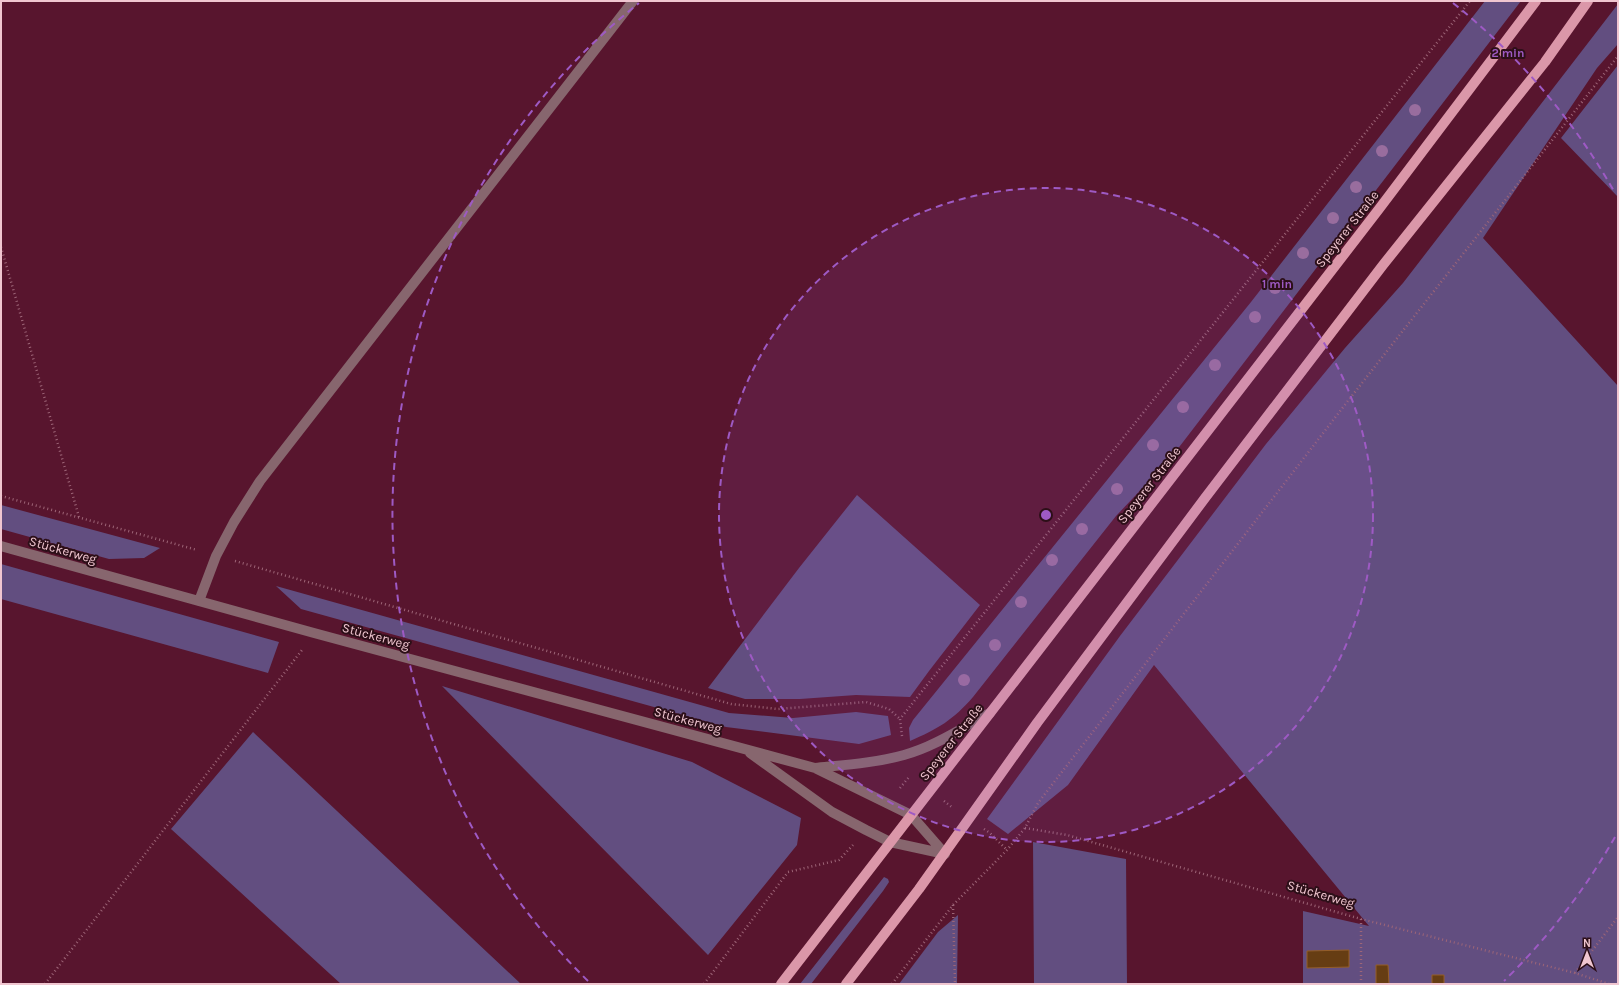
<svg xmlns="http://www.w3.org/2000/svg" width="1619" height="985" font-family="Karla,sans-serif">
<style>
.green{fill:#624e80}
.building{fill:#663d13;stroke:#955e28}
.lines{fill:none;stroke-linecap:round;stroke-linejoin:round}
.path{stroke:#9d6577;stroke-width:2.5;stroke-dasharray:1 3;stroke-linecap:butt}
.minor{stroke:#87666e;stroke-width:10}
.major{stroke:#db97a9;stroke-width:10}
.tree{fill:#996d9e}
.ring{fill:none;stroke:#9e5ac4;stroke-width:2;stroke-dasharray:7 5}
.labels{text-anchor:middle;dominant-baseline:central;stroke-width:4;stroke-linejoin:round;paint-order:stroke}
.street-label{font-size:13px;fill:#f0c6d0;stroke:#2c0f18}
.centre{fill:#9e5ac4;stroke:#2c0f18;stroke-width:2}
.ring-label{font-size:12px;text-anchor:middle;font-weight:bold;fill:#9e5ac4;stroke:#2c0f18;stroke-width:4;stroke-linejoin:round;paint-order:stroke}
</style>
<rect width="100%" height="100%" fill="#58152e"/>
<!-- green -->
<path class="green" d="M1485,1h36l-351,458 -54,57 -143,181c-20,23 -35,32 -63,44l-1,-13 4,-8 338,-418z
M1618,4v40l-21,24 -114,170 135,148v598h-315v-73l66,15 -215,-261 -86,120 -60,49 -21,-15 133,-183 146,-192 79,-96 58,-65z
M1618,65v132l-57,-59z
M857,495l123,110 -51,66 -19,26 -54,-2 -56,4h-55l-37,-11 91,-120z
M1,505l159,43 -16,10 -35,1 -108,-30z
M1,564l278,78 -11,31 -267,-74z
M276,586l453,127 64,5 63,-6 32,4 3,19 -32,9 -133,-17 -425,-118z
M442,686l250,76 109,56 -4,27 -89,110z
M253,732l268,252h-180l-170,-155z
M1033,842l93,17 1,125h-93z
M884,877l4,2 1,3 -6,9 -72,93h-11z
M958,915l-1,69h-58l39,-52z"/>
<!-- building -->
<path class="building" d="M1349,950v17l-42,1v-17z
M1376,965h12l1,19h-13z
M1432,975h12v9h-12z"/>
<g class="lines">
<!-- path -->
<path class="path" d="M1,247l78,270
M1,496l196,54
M235,561l496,143 47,5 88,-7 23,7 11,10
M902,736l-2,-17 570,-718
M900,788l9,-11
M944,801l9,7
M1025,828l42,7 294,84 214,54 34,11
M984,829l6,4 17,17
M953,905l2,79
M1361,919v65
M1575,973l43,-56
M45,984l257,-334
M704,984l84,-112 51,-12 14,-15
M892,984l61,-79 54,-55 18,-22 13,-25 306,-397 274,-350"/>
<!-- minor -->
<path class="minor" d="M1,546l313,87 501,135 96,47 34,39
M199,601l17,-45 18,-34 26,-41 373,-480
M750,753l82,59 34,18 24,12 55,12
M815,768c29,-3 60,-5 89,-13 30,-8 58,-27 86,-42"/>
<!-- major -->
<path class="major" d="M781,984l598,-775 157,-208
M846,984l73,-95 118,-166 168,-225 178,-233 162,-203 43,-61"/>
</g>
<!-- trees -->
<g class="tree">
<circle cx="1415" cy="110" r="6"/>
<circle cx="1382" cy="151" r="6"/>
<circle cx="1356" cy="187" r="6"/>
<circle cx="1333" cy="218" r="6"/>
<circle cx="1303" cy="253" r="6"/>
<circle cx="1275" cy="288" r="6"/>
<circle cx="1255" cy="317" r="6"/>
<circle cx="1215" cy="365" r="6"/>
<circle cx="1183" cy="407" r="6"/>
<circle cx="1153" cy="445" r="6"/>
<circle cx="1117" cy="489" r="6"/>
<circle cx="1082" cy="529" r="6"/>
<circle cx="1052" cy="560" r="6"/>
<circle cx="1021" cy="602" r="6"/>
<circle cx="995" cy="645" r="6"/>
<circle cx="964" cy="680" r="6"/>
</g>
<!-- distance rings -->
<circle cx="1046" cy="515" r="327" fill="#9e5ac4" fill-opacity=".12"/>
<g class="ring">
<circle cx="1046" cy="515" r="327"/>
<path d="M1615 837A654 654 0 0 1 1504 981M588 981A654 654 0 0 1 639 3M1453 3A654 654 0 0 1 1615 193"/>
</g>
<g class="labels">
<!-- street labels -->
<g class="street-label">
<text transform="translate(1347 229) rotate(-52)">Speyerer Straße</text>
<text transform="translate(1149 485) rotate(-52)">Speyerer Straße</text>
<text transform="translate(63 550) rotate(16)">Stückerweg</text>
<text transform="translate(376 636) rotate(15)">Stückerweg</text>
<text transform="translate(688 720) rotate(15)">Stückerweg</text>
<text transform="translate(951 742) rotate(-52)">Speyerer Straße</text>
<text transform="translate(1321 894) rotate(16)">Stückerweg</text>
</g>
</g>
<circle cx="1046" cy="515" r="6" class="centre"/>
<g class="ring-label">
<text x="1508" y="57">2 min</text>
<text x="1277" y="288">1 min</text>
</g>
<!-- border -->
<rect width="1619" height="985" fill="none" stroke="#f0c6d0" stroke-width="4"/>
<!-- north arrow -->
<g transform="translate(1587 953)" stroke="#2c0f18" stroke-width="3" paint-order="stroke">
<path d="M0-3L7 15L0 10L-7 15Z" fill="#f0c6d0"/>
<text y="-6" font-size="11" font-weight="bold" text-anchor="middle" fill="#f0c6d0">N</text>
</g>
</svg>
